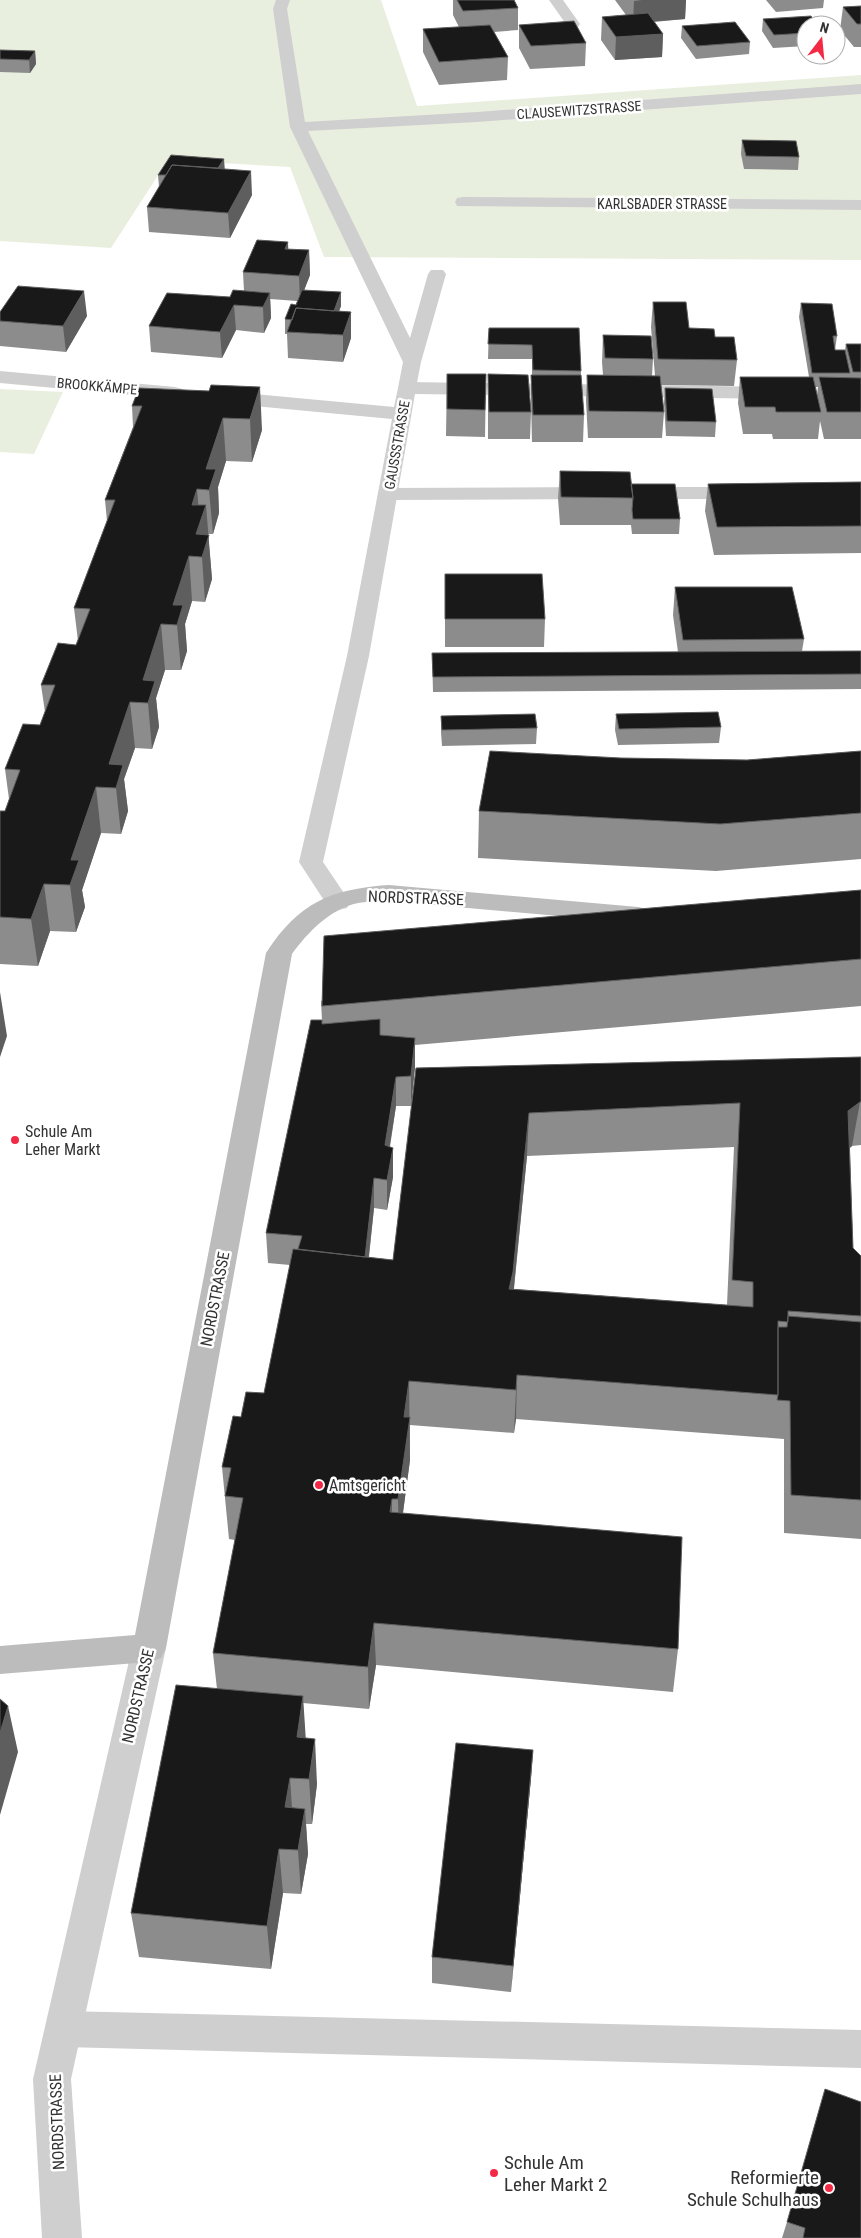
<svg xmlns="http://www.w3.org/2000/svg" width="861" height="2238" font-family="'Roboto Condensed',sans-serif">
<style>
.green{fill:#e9efdf}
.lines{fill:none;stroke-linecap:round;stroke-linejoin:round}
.lane{fill:#cfcfcf;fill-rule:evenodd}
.street{fill:#cfcfcf;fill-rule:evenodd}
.secondary{fill:#bcbcbc;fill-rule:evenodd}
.wall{fill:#8c8c8c;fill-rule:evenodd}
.shaded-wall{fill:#5e5e5e}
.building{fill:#191919;stroke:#5e5e5e;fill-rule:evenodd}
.poi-dot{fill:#f42945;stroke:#fff;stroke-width:2}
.labels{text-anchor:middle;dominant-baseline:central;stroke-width:5;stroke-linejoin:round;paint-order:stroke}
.far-street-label{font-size:14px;fill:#323232;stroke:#fff}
.street-label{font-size:16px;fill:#323232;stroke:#fff}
.poi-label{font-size:16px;fill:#323232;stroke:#fff;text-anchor:start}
.near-poi-label{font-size:19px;fill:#323232;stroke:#fff;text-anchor:start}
</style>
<rect width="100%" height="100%" fill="#fff"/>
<!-- green -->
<path class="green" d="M0,0h381l36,106 444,-31v185l-537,-3 -34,-90 -122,-7 -57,88 -111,-7z
M0,389l63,3 -29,62 -34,-2z"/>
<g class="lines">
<!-- lane -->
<path class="lane" d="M276,0h14l-3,9 18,113 172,-10 384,-28v10l-384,28 -169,9 102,207 18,-64 3,-4h12l3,4 -25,88 -5,26 -2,4 -7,2 -7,-2 -2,-4 5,-26 -113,-235 -17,-118z
M463,197l398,3v10l-404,-4 -2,-4 2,-4z
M597,487l7,2 3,4 -3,4 -7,2 -209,1 -7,-2 -3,-4 3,-4 7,-2z
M640,487h104l7,2 3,4 -3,4 -7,2h-104l-7,-2 -3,-4 3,-4z
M64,2011l797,19v38l-797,-21 -13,-5 -6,-13 6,-13z"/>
<!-- street -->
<path class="street" d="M549,0h14l17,24 -2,3h-10z
M0,371l175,16 7,2 3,4 -3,4 -7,2 -175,-16z
M407,382l370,5 7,2 3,4 -3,4 -7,2 -362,-5 -46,262 -46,206 27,40 -3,6 -9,2 -9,-2 -30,-46 48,-206 45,-237 -170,-16 -7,-2 -3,-4 3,-4 7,-2 172,16 4,-19 2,-4z
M149,1634l12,4 5,10 -95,431 11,159h-40l-9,-159 99,-431 5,-10z"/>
<!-- secondary -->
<path class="secondary" d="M389,885l249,22 9,2 4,6 -4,6 -9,2 -249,-22c-10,1 -21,0 -31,2 -28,6 -50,29 -66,51l-126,694 -5,10 -12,4 -149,12v-28l135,-11 131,-682c33,-51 65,-64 123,-68z"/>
</g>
<!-- wall -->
<path class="wall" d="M453,0h61l4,8v22l-24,2 14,25 -1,23 -68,5 -16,-33v-23l36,-2 -6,-12z
M615,0h71l-1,19 -31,3 9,12 -1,23 -47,3 -14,-20 1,-23 24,-2z
M766,0h58l-1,8 -47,4z
M861,6v41h-7l-14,-17 3,-23z
M763,19l43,6v21l-33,2 -11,-17z
M519,25l67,18 -1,23 -55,3 -11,-21z
M682,26l68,16 -1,12 -53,5 -15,-21z
M0,50l35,1 1,13 -6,9 -30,-1z
M742,140l57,17 -1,13 -54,-1 -3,-15z
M224,159v10l28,26 -22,43 -81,-6 -2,-25 12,-20 -1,-12z
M288,249l21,1 1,25 -6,15 37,16 -2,5 12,1v26l-8,24 -55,-4 -1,-24h-2v-15l11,-14 1,-4 -27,-2 1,19 -7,15 -28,-3 -14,28 -71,-6 -2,-26 81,-29 14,-6 -1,-19z
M653,302l36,26 26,9 22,23 -3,26 -73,-1 3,27 -2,26h-74l-2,-37 1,-26h16l-1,-13 1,-27 50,24 -1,17h3l-4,-49z
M801,303l36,33 -2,14h10l1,-6h15v95h-37l-4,-18 -2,18h-45l-1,-5h-29l-5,-31 2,-26h69l-10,-60zM816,387h2l-1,8z
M0,312l87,4 -21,36 -66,-6z
M489,328h90l2,47 3,40 -1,27h-51l-1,-41v-26h1v-16h-44z
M447,374h39l-1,63 -39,-1z
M488,374l43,38 -1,27h-42z
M211,385l51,45 -10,32 -26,-1 -8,26 1,26 -6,21h-5l4,45 -7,23 -13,-1 -7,23 2,27 -6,19h-16l-9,28 3,29 -7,22 -17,-1 -11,31 4,32 -7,23 -20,-1 -19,57 3,17 -9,25 -26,-1 -12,35 -38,-2v-153h5l4,-12 -4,-30 35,-44 5,-13 -4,-27 35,-40 2,-4 -4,-33 33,-87 -2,-21 28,-73 -1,-21 77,-15z
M665,388l51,34 -1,15 -49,-1 -2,-33z
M560,471l71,13 49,35 -1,15h-47l-1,-9h-71l-2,-27z
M861,482v71l-147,2 -9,-44 3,-27z
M445,574l100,45 -1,28h-99z
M675,587l129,52 -2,12h59v38l-428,3 -1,-39 246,-1 -5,-37z
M616,714l105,13 -2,16 -101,2 -3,-15z
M441,716l96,12 -1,16 -94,2 -1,-14z
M861,751v108l-145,12 -238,-13 1,-47 142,-53 126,2z
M861,890v116l-446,39v22l-4,39h-15l-6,41 3,1v29l-6,33 -13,-2 -5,49 24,3 23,-192 445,-11v88l-9,1 -2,2 3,100 8,8v283l-77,-6v-94l-268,-20 -2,14 -104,-8v35l-7,53 275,136 -5,43 -297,-27 -7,44 -66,-6 2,35 12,46 -5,40h-6l2,30 -7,40 -18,-1 -12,76 -132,-12 -8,-44 86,-224 -4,-36 22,-113 -6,-1 -7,-72 19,-50 23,-24 26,-128 -22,-2 -2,-30 56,-213 -1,-19zM734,1147l-7,158 -213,-16 13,-133z
M533,1750l-2,28 -20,214 -79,-9v-26z
M859,2102l2,136h-79l5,-16z"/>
<!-- shaded-wall -->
<path class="shaded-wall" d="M642,0h44l-1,19 -52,4 1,-22z
M663,34l-1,23 -47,3 1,-23z
M35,51l1,13 -6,9 -1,-13z
M224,159l1,13 -13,7z
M251,171l1,24 -22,43 -2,-25z
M288,242l1,25 -4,-18z
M309,250l1,25 -10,26 -1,-25z
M84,291l3,25 -21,36 -3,-26z
M341,292v14l-11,30v-14z
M270,293l1,25 -7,15 -1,-26z
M234,305l2,25 -14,28 -2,-26z
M351,312v26l-8,24v-27z
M260,387l2,43 -10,32 -2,-43z
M223,418l3,43 -8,26 1,26 -6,21 -4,-44 -3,-21z
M197,489l3,35 6,-19 6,74 -7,23 -3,-45h-4l-6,-52z
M189,556l3,45 -7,23 2,27 -6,19 -4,-45 -4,-20z
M161,624l4,46 -9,28 3,29 -7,22 -4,-46 -5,-23z
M130,702l5,46 -11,31 4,32 -7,23 -5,-46 -7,-24z
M96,787l5,46 -19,57 3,17 -9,25 -6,-47 1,-25z
M44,884l6,47 -12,35 -7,-47z
M0,992l7,44 -7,21z
M415,1038v29l-4,39v-30z
M396,1077v29l-11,69v-30z
M860,1102l-8,44 -11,9 7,-44z
M529,1113l-2,43 -16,160 -2,-27z
M393,1148v29l-6,33v-30z
M374,1178v30l-10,92 -1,-30z
M517,1375l-1,44 -2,14 2,-43z
M409,1381l1,79 -11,82 -1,-43 6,-82z
M392,1499v43l-2,-30z
M374,1623l2,42 -7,44 -1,-42z
M303,1696l3,46 -9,-5z
M8,1706l10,46 -18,63v-82z
M315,1739l2,45 -5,40 -3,-45z
M533,1750l-2,28 -20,214 2,-26z
M290,1778l3,45 -8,-16z
M305,1809l3,45 -7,40 -3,-44z
M279,1849l4,44 -12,76 -4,-43z"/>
<!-- building -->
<path class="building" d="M457,0h57l4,8 -55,3z
M861,6v18h-4l-14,-17z
M648,13l15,21 -47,3 -14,-20z
M811,16l7,9h-12v8l-32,2 -11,-16z
M574,21l12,22 -55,3 -12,-21z
M735,22l15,20 -53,4 -15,-20z
M490,25l18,32 -69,5 -16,-33z
M0,50l35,1 -6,9 -29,-1z
M742,140l54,1 3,16 -53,-1z
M171,155l53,4 -6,9 -46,-3 -6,10h-8z
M172,165l79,6 -23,42 -81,-6z
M257,240l31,2 -3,7 24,1 -10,26 -56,-4z
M18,286l66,5 -21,35 -63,-5v-9z
M233,290l37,3 -7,14 -29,-2 -14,27 -71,-6 18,-33 63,4z
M302,290l39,2 -7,19 -38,-3 -4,12 -7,-1 6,-15 5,1z
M653,302h33l3,26 25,1 1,8h19l3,23 -79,-1z
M801,303l31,1 5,32h-4l2,14h10l5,23h-38z
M296,308l55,4 -8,23 -56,-3z
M489,328h90l2,43 -48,-1 -1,-25 -44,-1z
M603,335l48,1 2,23 -48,-1z
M846,344h15v28h-8z
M447,374h39l-1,36 -38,-1z
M488,374l40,1 3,37h-42z
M531,375h50l3,40h-51z
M587,375l73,1 4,36 -75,-1z
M740,377h73l8,35h-45l-1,-5h-30z
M819,377l42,1v34h-34z
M211,385l49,2 -10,32 -27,-1 -17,51h10l-7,21 -12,-1 -5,16h14l-10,29 13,1 -7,22 -13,-1 -16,49h10l-6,20 -16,-1 -18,56 12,1 -7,22 -18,-1 -21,62 14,1 -7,23 -20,-1 -25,73h8l-9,25 -26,-1 -13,35 -31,-2v-106h5l15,-41 -15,-1 18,-45 17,1 15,-40h-14l17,-42 18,2 14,-36 -16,-1 41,-108h-10l37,-94h-10l7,-18 70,3z
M665,388l47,1 4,33 -49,-1z
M560,471l70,1 3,26 -72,-1z
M861,482v44l-144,1 -9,-43z
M631,484h44l5,35h-47l-1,-9 1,-12z
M445,574h97l3,45h-100z
M675,587h117l12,52 -121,1z
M861,651v23l-428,3 -1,-24z
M718,712l3,15 -102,2 -3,-15z
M535,714l2,14 -95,2 -1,-14z
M490,751l131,7 126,2 114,-9v62l-141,11 -241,-13z
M861,890v69l-539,47 2,-70z
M380,1019v16l35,3 -4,38 -15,1 -11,68 8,3 -6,32 -13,-2 -9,79 -67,-8 4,-13 -36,-3 45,-213h11v4z
M861,1057v45h-1l-12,9 5,137 8,8v60l-73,-5v11l-10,-1v74l-261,-20 -1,15 -107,-9 -5,36h6l-12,82h-6l-2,13 292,25 -4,112 -304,-26 -6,44 -155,-14 30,-155 -18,-2 6,-28 -9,-1 11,-51 8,1 5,-25 18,1 29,-144 100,11 23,-192zM740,1103l-8,177 21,2v25l-244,-18 4,-17 16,-159z
M788,1316l73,6v178l-70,-5 -1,-94 -13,-1 1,-5v-68h9z
M176,1685l127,11 -6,41 18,2 -6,40 -19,-1 -5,29 20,2 -7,41 -19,-1 -12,77 -136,-13z
M0,1699l8,7 -8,27z
M456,1743l77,7 -20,216 -81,-9z
M825,2089l36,13v136h-58l2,-10 -18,-6z"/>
<!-- markers -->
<g class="poi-dot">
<circle cx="15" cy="1140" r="5"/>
<circle cx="319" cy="1485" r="5"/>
<circle cx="494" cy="2173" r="5"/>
<circle cx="829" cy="2188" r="5"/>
</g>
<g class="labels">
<!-- far-street labels -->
<g class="far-street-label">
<text transform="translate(579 110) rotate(-4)">CLAUSEWITZSTRASSE</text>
<text x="662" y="204">KARLSBADER STRASSE</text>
<text transform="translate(97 386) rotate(5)">BROOKKÄMPE</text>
<text transform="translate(397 445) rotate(-80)">GAUSSSTRASSE</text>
</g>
<!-- street labels -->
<g class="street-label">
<text transform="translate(416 898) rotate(2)">NORDSTRASSE</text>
<text transform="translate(215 1299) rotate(-79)">NORDSTRASSE</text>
<text transform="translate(138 1696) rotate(-77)">NORDSTRASSE</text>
<text transform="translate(57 2122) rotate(-92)">NORDSTRASSE</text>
</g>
<!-- poi labels -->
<g class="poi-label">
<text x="25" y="1131">Schule Am<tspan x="25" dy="18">Leher Markt</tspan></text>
<text x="329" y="1485">Amtsgericht</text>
</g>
<!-- near-poi labels -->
<g class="near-poi-label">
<text x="504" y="2162">Schule Am<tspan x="504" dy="22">Leher Markt 2</tspan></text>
<text x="819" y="2177" text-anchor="end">Reformierte<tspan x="819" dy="22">Schule Schulhaus</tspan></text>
</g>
</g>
<!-- north arrow -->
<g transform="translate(821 40) rotate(16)"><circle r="24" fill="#ffffff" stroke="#adadad"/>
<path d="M0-4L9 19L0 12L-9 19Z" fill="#f42945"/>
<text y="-8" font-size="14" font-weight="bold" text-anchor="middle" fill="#323232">N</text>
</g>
</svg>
